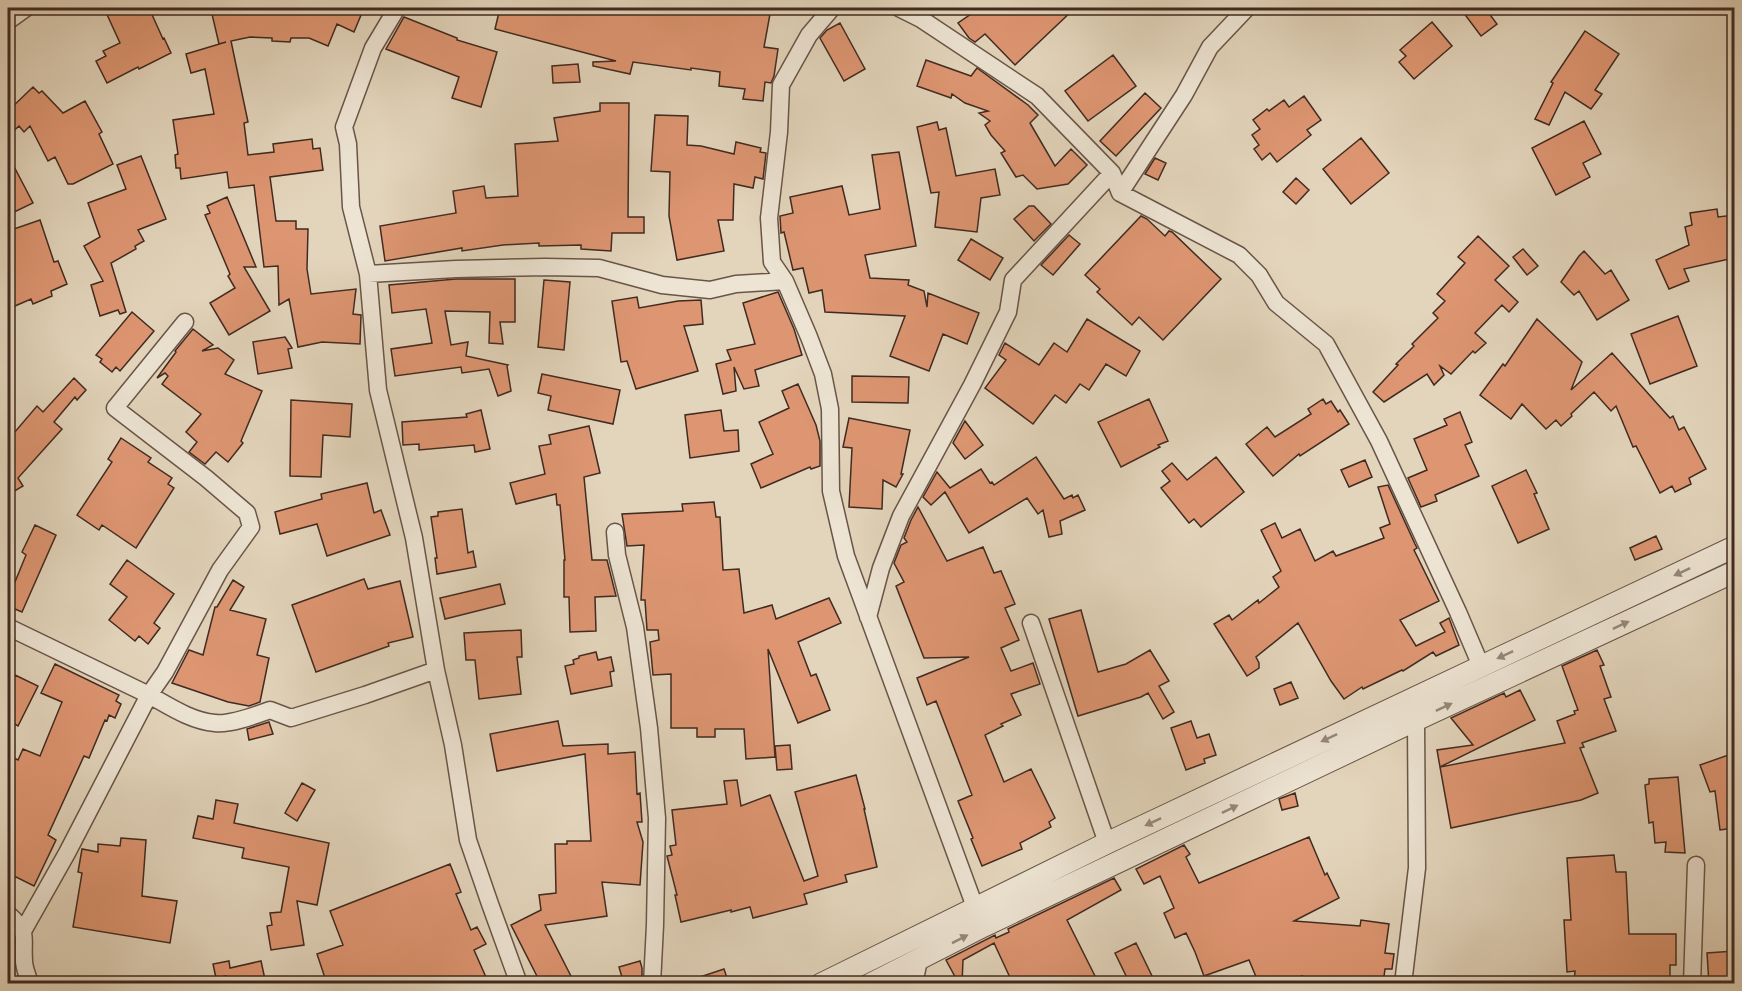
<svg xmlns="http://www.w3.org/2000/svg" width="1742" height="991" font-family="'IM FELL English',serif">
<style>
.building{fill:#de9672;stroke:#402a21;stroke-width:1.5}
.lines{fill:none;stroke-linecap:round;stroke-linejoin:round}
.minor-casing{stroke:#695548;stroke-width:19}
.tertiary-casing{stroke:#695548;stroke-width:23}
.minor{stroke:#ede4d3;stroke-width:16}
.tertiary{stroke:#ede4d3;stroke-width:21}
.oneway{fill:#96877a}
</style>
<rect width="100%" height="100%" fill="#e3d5bc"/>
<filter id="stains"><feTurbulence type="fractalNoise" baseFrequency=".00333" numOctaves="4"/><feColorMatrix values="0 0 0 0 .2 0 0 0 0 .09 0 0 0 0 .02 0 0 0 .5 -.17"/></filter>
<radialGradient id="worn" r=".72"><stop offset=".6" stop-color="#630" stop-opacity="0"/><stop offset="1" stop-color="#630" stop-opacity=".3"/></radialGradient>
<!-- building -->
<path class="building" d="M104,8h45l14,31 1,-1 7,15 -32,16 -1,-2 -31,16 -11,-22 10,-5 -3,-5 17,-8z
M240,8h13v3l49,1 2,-4h53l-2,4 6,3 -7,17 -17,-8 -9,22 -19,-8h-18l-1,4 -18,-1v-3l-22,-1 -19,4 17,81 -4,1 4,32 26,-3 -1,-8 39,-5 1,10 7,-1 3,22 -53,7 6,44h20v8h12l-1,40 4,25 45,-5 -3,25 8,1 -1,29 -38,-2 -24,5 -9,-48 -10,6 -1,-39 -14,1 -10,-82 -25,3 -2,-16 -46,7 -1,-11h-4l-1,-13 3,-1 -5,-34 41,-6 -9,-45 -14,4 -5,-19 40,-12 -7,2 -7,-30z
M500,8h234l36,6 -6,33 14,2 -4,27 -3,7 -6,-1 -2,19 -20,-2 2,-10 -26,-3 1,-14 -29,-4v2l-58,-8 -3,12 -37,-8v-4l23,-1 -121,-32z
M980,8h95l-60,57 -30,-31 -10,8 -6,-4 -11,-15z
M1460,8h25l12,16 -16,12z
M404,17l53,21v2l40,12 -16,55 -29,-9 7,-21 -73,-28z
M1432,22l20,24 -38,33 -15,-17 7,-6 -6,-6z
M840,23l25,46 -21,12 -24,-43 7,-8z
M1585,31l34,23 -24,36 7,4 -11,15 -26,-17 -16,33 -14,-6 18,-36 -2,-1z
M1113,55l23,31 -48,35 -23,-30z
M926,60l45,16 6,-8 51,37 10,10 -8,8 25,43 16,-17 16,16 -19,19 -31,5 -14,-14 -7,2 -15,-24 4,-2 -14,-16 -6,-10 5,-4 -11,-8 9,-2 -23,-8 -13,-9 -1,4 -34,-12z
M578,64l2,18 -27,1 -1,-17z
M33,87l6,6 3,-2 21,22 22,-12 17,31 -3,2 14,30 -40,20h-5l-13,-27 -7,4 -18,-35 -6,6 -5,-6 -11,10v-25z
M1145,93l16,15 -45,48 -16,-15z
M1304,96l17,24 -14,10 4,5 -34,27 -7,-9 -8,7 -8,-11 5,-4 -7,-10 8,-6 -7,-9 14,-11 2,2 15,-11 5,7z
M600,103h29l-1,114h16v16h-32l-1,18 -30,-2v-4l-42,1v-3l-36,2 -41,6v-3l-77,13 -5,-35 76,-13 -3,-22 31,-5 2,12 32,-2 -3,-52 43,-3 -4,-23 46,-7z
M655,115l33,1 -1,29 14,1 33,8 2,-12 25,6 -1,4 6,1 -3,26 -8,-2 -2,11 -19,-4 -1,36h-15l6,31 -47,9 -8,-44 1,-44 -19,-1z
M1584,121l17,33 -18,9 7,14 -34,18 -24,-47z
M937,122l2,8 7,-2 10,48 39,-7 5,26 -19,3 -4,34 -42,-5 4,-35 -8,1 -14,-66z
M1361,138l28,35 -38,31 -28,-35z
M899,152l17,94 -51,9 5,23 39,2 -1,5 16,6 3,16 1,-14 51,20 -12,31 -24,-10 -14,37 -39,-15 15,-40 -80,-4 -3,-22 -13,3 -6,-25 -10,2 -9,-38 -3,1 -1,-17 13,-3 -3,-16 52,-11 7,29 31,-6 -8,-54z
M8,155l25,48 -25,12z
M141,156l25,63 -28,11 6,11 -9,5 1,3 -25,14 15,49 -6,2 -2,-4 -18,6 -9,-31 12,-4 -19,-35 16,-9 -12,-34 38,-14 -9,-24z
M1155,158l11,5 -8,17 -13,-6z
M1296,178l13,12 -13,14 -13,-12z
M227,197l29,70h-12l26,44 -41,24 -19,-32 25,-15 -7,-12 2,-2 -25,-59 5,-2 -3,-7z
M1029,206h5l17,18 -17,17 -20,-22z
M1717,209l1,8 16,-2v43l-50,11 5,12 -20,8 -13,-29 33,-15 -4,-18 7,-2 -2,-12z
M1141,216l6,3 18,17 4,-5 3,1 49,47 -58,61 -24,-23 -7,8 -35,-33 3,-3 -15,-14z
M40,220l14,42 4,-1 9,23 -16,7 1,5 -19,8 -2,-5 -23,10v-78z
M1069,235l11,9 -27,31 -12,-10z
M1478,236l31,30 -14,14 23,22 -9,10 -7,-7 -27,28 11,10 -11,10 -2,-2 -22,23 -11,-8 4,9 -10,10 -7,-11 -43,28 -11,-10 25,-27 -2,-1 18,-18 -2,-2 26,-26 -5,-5 12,-12 -8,-7 28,-31 -7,-6z
M971,239l32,19 -13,22 -32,-20z
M1523,249l15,17 -11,9 -14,-18z
M1584,251l21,23 6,-4 18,30 -32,20 -18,-29 -5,4 -13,-13 18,-26z
M456,279h59v43h-15l3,22 -14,-1 1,-31 -45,-1 6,34 17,-3 -2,14 42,9 -1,1 4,25 -13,5 -9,-27 -27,4 -1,-6 -66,9 -4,-27 41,-6 -6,-34 -34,4 -3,-28z
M544,280l26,2 -6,68 -26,-3z
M778,292l16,37 8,26 -47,15 4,16 -15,3 -10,-22 2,24 -13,3 -7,-30 15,-4 -4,-10 28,-6 -12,-41z
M637,297l2,11 39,-7 23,-1 2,24 -19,2 14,45 -62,18 -9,-28 -6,1 -9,-61z
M132,312l22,19 -34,40 -4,-4 -4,5 -12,-10 2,-3 -6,-4z
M1678,316l19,50 -47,18 -19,-50z
M1087,319l53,32 -14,25 -20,-12 -17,26 -9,-6 -14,19 -11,-8 -22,29 -48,-36 21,-28 -7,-5 6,-12 34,22 15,-22 13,9z
M1537,319l45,43 -11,28 41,-37 58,65 3,-2 6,14 5,-3 22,42 -17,9 2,6 -16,8 -3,-6 -12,7 -24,-47 -3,1 -17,-41 -5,5 -17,-19 -23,22 1,2 -11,10 -5,-6 -10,9 -24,-25 -11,15 -31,-24 23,-31 2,2z
M193,329l20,16 -11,6 16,-3 16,12 -9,14 37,17 -21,50 2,2 -15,19 -12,-10 -11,12 -16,-12 8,-10 -11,-10 15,-18 -39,-30 6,-8 -3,-3 -8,5 19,-26 -1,-1z
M285,337l7,11 -4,1 4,19 -34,6 -5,-32z
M542,374l78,16 -7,34 -65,-14 3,-14 -13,-3z
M852,376l57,1 -1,26 -56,-1z
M74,378l12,12 -9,10 -2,-3 -21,25 8,7 -44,49 5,8 -15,9v-55l29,-34 6,6z
M798,384l18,41 4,16v25l-9,3 -1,-2 -49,21 -10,-24 22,-10 -14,-32 30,-14 -7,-17z
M1149,399l19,42 -10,4 2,2 -39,20 -23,-45z
M1323,399l3,5 5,-3 7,11 2,-2 9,14 -49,32 -1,-2 -26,22 -27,-32 21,-17 8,10 36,-23 -3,-5z
M291,400l61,4 -2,33 -27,-2 -2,42 -31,-1z
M481,410l9,39 -15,3 -1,-7 -55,5v-6l-16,1 -1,-23 65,-5 -1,-3z
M721,410l3,21 14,-1 1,21 -49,7 -5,-43z
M1460,412l12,30 -7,3 14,31 -44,19 2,6 -16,6 -13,-29 19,-8 -13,-31 33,-14 -3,-6z
M849,418l61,12 -9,44h2l-7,13 -13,-7 -1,29 -33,-2 3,-59 -9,-1z
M965,421l18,24 -18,14 -12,-16z
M589,426l11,47 -16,4 8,83h15l9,36 -21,1 1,34 -26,1 -1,-35h-5v-37h1l-5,-55h-3l-1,-11 -40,10 -6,-21 35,-9 -6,-28 12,-2 -2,-9z
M121,438l30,20 -3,4 24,16 -4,6 6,4 -38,60 -34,-23 -3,5 -22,-15 35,-53 -4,-3z
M1036,457l28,42 8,-4 1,3 5,-3 7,15 -25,11 2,13 -13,3 -6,-27 -5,4 -11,-16 -58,35 -24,-41 -14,13 -8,-8 14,-25 13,16 31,-19 9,14 2,-1 2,3z
M1216,457l28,35 -43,35 -7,-8 -5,4 -28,-35 9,-7 -8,-10 10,-8 15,17z
M1365,460l7,17 -23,10 -8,-17z
M1526,470l11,23 -3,1 15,35 -31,14 -26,-57z
M367,483l7,30 7,-3 9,25 -63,21 -10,-32 -37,10 -5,-22 47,-13 -1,-5z
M1388,485l27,59 2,4 -3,2 25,51 -39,19 16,26 29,-14 -5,-9 9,-5 10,27 -23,11 -3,-4 -30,19 -1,-1 -39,19 -1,-2 -18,12 -13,-18 -33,-58 -42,34 3,6v5l-12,8 -33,-52 15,-9 3,5 26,-20 1,3 20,-16 -6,-10 8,-6 -20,-41 14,-7 7,15 18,-9 15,32 18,-10 3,5 48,-18 -4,-10 10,-4 -12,-37z
M714,502l2,15h4l3,53 16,-1 5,44 28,-8 4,14 53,-21 12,25 -43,19 13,34 5,-2 14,36 -32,13 -30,-74 7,108 -29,2 -2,-30h-29v8h-18v-9h-26v-54l-18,1 -3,-33 9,-2 -1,-10h-11l-2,-30h-4l3,-55 -17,1 -5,-32 61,-3 -1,-7z
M918,507l29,54 36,-14 11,26 7,-2 14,33 -10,4 14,32 -18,8 10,23 22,-8 7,21 -29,10 10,21 -20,9 2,2 -18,9 19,47 27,-13 24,49 -6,4 2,5 -31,16 2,6 -40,17 -11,-27 2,-1 -15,-37 14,-6 -36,-94 -9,4 -10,-27 52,-21 -45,1 -28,-72 8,-4 -10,-19 7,-18 6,-3 -3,-4 7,-18z
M462,509l6,44 5,-2 3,16 -39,7 -2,-16h2l-6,-41 7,-1v-4z
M35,525l21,10 -34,77 -14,-6v-7l18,-44 -4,-3z
M1656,536l6,13 -27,11 -5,-12z
M127,560l47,34 -20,29 6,5 -12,16 -9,-8 -4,5 -26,-21 18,-23 -17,-13z
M364,579l4,10 32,-8 13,56 -25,6 1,3 -73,26 -24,-67z
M233,580l11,7 -14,23 36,9 -9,36 12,3 -9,44 -11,4 -21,-4 -56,-19 17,-33 14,5 12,-48h2z
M500,584l5,20 -60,15 -5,-21z
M1081,610l17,62 28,-8 24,-14 19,31 -10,5 15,26 -11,7 -15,-26 -7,4 -63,19 -29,-97z
M521,630l1,27h-5l4,37 -42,5 -4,-39h-9l-2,-27z
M1597,650l7,15 -4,1 11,31 -7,2 12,32 -34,12 2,4 -4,1 18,45 -17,7 -130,28 -11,-61 125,-24 -8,-22 18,-7 -1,-3 4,-1 -16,-44z
M596,652l2,8 13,-3 3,14 -4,1 2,14 -41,8 -6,-28 9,-2 -1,-4 6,-2v-2z
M55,664l64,31 -3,6 5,3 -6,14 -6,-3 -2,6 -2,-1 -16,38 -5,-2 -36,79 8,5 -22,46 -26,-13v-118l10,5 5,-11 17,7 22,-54 -21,-9z
M15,675l23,11 -20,40 -10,-6v-39l4,2z
M1291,682l7,16 -18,7 -6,-16z
M1520,690l15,30 -95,47 -3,-17 36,-5 -22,-27 53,-25 2,4z
M558,721l5,25 45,-2v10l27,-2 2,42 3,-1 2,29h-5l6,20 -3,43 -38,-3 5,34 -62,9 30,59h-34l-30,-59 30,-15 -2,-15 17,-2 -1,-49h12v-3h24l-6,-87 -88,17 -7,-37z
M1191,721l6,17 12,-4 7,21 -12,4 1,4 -19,7 -15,-42z
M269,722l4,12 -24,6 -2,-11z
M790,745l2,24 -15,1 -2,-24z
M1734,753v75l-14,2 -5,-39 -5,1 -10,-27z
M856,775l9,34h-1l13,58 -32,8 2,7 -43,12 3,10 -54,14 -3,-11 -19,5v-2l-50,12 -6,-27h2l-10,-39 5,-1 -2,-9 6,-1 -4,-35 55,-6 -3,-23 13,-1 4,26 29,-11 34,86 14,-5 -23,-84z
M1678,777l7,76 -20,-1 1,-10 -11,1 -2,-21 -4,1 -4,-38 4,-1v-5z
M302,783l13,7 -18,31 -12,-8z
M1295,793l3,13 -16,4 -3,-11z
M216,800l22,4 -4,19 95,20 -12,62 -20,-4 7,44 -33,5 -4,-24 5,-1 -2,-12 11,-1 8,-45 -47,-9 2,-10 -51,-10 5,-22 15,3z
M1309,837l16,38 2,-2 12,25 -45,23 66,5 1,-6 28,4 -4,29 9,1 -2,15h-7l-2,15h-82l1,-8 -19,8h-24l-10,-24 -45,16 -9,-24 -9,-19 -11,5 -11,-25 10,-5 -14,-32 -16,8 -8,-15 48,-24 6,9 -4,3 13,26z
M121,838l25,2 -4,56 35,5 -7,42 -97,-16 9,-54 -4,-1 4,-23 16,3v-8l22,2z
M1614,855l2,17h10l3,62h47v31h-6v19h-96l1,-13 -8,1 -3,-52h7l-4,-62z
M450,864l11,28 -5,2 15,36 6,-3 9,17 -12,6 15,34h-162l-10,-30 26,-9 -13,-34z
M1114,878l7,12 -54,30 32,64h-86l-19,-41 -31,17 -1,24h-3l-13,-24 49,-25 1,3 13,-6 -1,-3z
M1136,943l17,35 -12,6h-11l-15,-31z
M1734,951v33h-25l-2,-31z
M229,961l1,7 31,-7 5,23h-38l-2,-8 -10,2 -3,-14z
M640,961l2,7v11l-18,5 -5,-17z
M724,969l5,15h-40l-1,-3z"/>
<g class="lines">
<!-- minor casing -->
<g class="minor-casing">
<path id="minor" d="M397,8l-24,40 -29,79 4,17 3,63 17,67 10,116 36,148 22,132 17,75 15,95 22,64 29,80
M832,8l-23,27 -28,50 -2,47 -10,86 3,44 13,19 24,56 14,37 7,35 1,82 15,65 129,351
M899,8l22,11 116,77 75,77 8,20 119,62 20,20 17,28 50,41 53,97 79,171 23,54
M8,21l18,-13
M1120,193l64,-98 26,-48 37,-39
M368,274l88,-5 89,-2 54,1 63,17 48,5 26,-6 49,-3
M615,532l2,23 18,72 14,101 8,90 -2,107 -3,59
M868,617l13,-49 20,-52 71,-131 36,-73 5,-32 99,-107
M1031,623l76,220
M8,627l141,68 16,-23 55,-102 31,-43 -4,-14 -41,-35 -91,-70 70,-86
M8,914c22,20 14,20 16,47 0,7 4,15 6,23
M23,931l44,-78 82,-158c20,11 42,26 66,28 15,2 41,-8 55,-13l21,8 74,-23 71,-25
M914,984l5,-24
M1403,984l14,-116 -1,-148
M1692,984l4,-119"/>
</g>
<!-- tertiary casing -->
<g class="tertiary-casing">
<path id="tertiary" d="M821,984l286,-141 627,-296
M870,984l114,-58 432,-206 318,-148"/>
</g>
<!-- minor -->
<use href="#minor" class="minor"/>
<!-- tertiary -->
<use href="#tertiary" class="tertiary"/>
</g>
<!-- one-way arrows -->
<defs><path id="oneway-solid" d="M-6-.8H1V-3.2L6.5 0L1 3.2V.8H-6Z" transform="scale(1.5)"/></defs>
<g class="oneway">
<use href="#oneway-solid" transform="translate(1682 572) rotate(155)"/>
<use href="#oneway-solid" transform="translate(1621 625) rotate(-25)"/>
<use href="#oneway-solid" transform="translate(1505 655) rotate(155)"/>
<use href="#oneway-solid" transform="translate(1444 707) rotate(-25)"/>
<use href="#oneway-solid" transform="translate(1329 738) rotate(155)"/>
<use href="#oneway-solid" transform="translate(1230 809) rotate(-26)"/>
<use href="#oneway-solid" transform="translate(1153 822) rotate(155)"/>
<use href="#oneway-solid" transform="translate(960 939) rotate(-27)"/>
</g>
<!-- margin -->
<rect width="1742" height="991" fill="none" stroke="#e3d5bc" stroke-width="30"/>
<rect x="9" y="9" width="1724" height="973" fill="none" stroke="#402a21" stroke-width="3"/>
<rect x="15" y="15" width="1712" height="961" fill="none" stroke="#402a21" stroke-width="1.5"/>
<rect width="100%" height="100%" filter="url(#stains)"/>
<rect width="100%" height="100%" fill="url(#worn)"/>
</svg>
